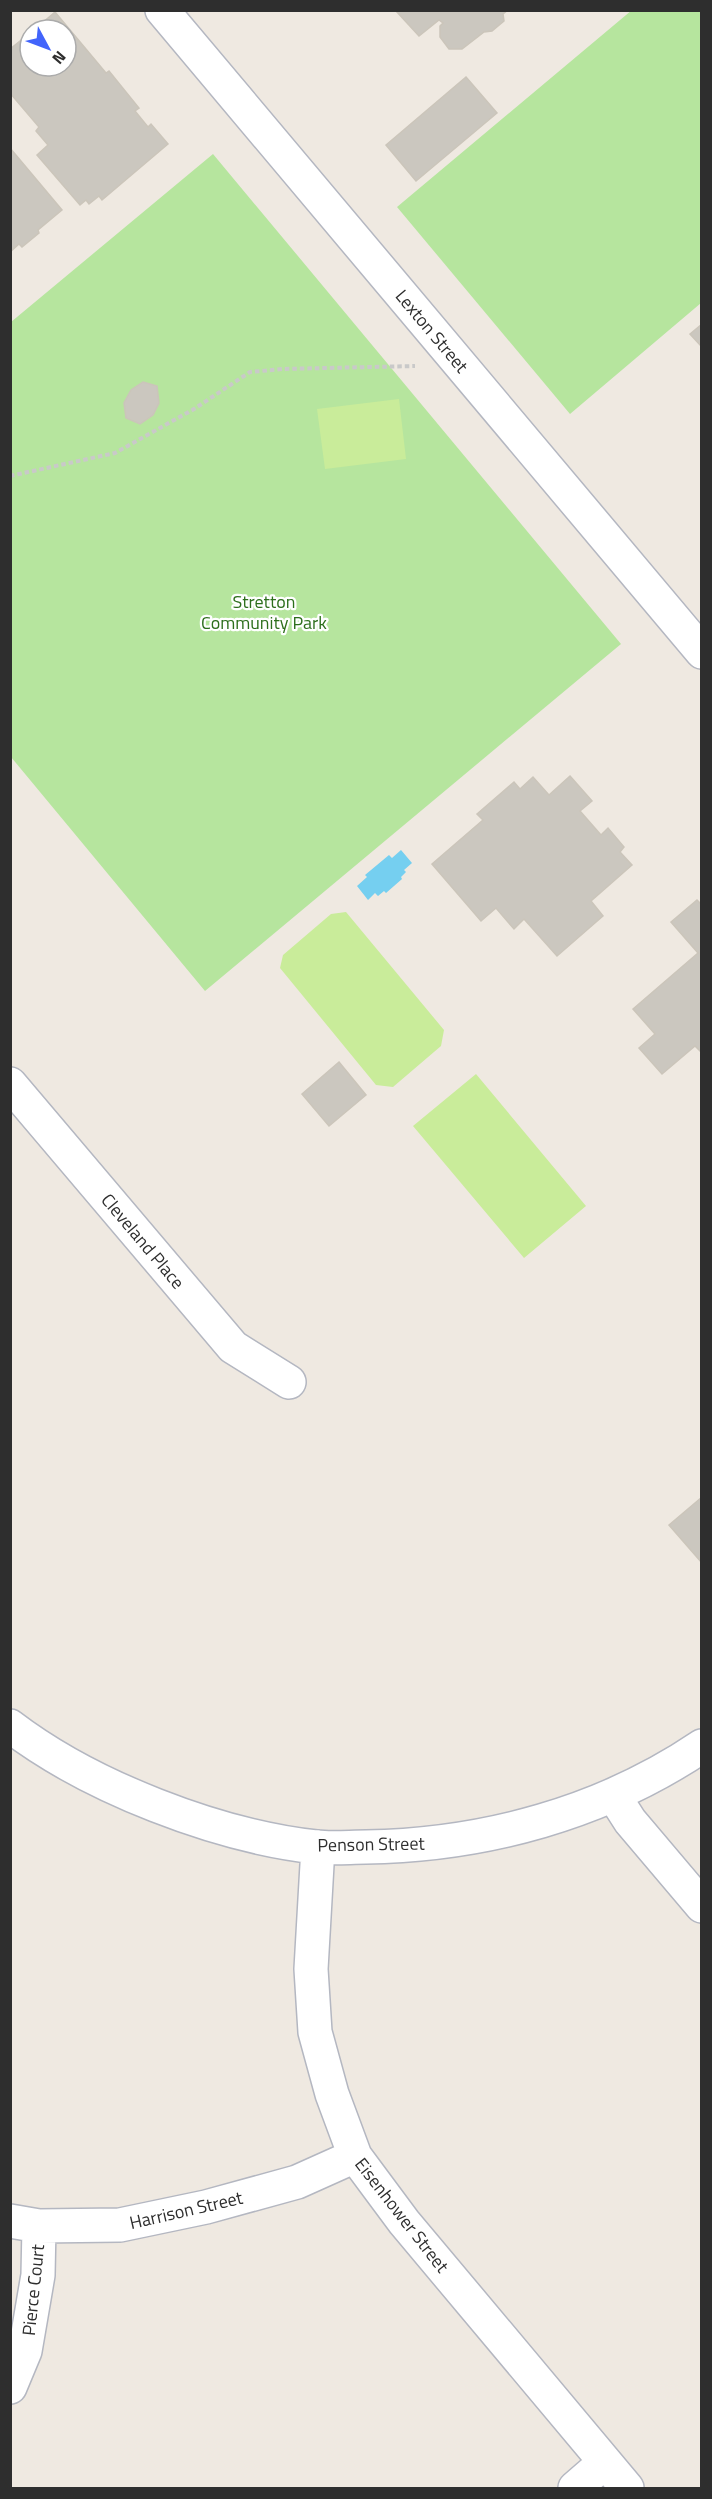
<svg xmlns="http://www.w3.org/2000/svg" width="712" height="2499" font-family="'Titillium Web',sans-serif">
<style>
.green{fill:#b6e59e}
.pitch{fill:#c9ec9a}
.water{fill:#75cff0}
.building{fill:#cbc7bf;stroke:#cbc5ba;stroke-width:1.5}
.lines{fill:none;stroke-linecap:round;stroke-linejoin:round}
.minor-casing{stroke:#b4b7c1;stroke-width:36}
.path{stroke:#c9c9c9;stroke-width:4;stroke-dasharray:4.5 3;stroke-linecap:butt}
.minor{stroke:#fff;stroke-width:33}
.labels{text-anchor:middle;dominant-baseline:central;stroke-width:4.5;stroke-linejoin:round;paint-order:stroke}
.street-label{font-size:18px;fill:#2e2e2e;stroke:#fff}
.park-label{font-size:18px;fill:#2c6e1b;stroke:#fff}
</style>
<rect width="100%" height="100%" fill="#efe9e1"/>
<!-- green -->
<path class="green" d="M632,10l69,1v292l-131,111 -173,-207z
M213,154l408,490 -416,347 -194,-234v-435z"/>
<!-- pitch -->
<path class="pitch" d="M399,399l7,60 -81,10 -8,-60z
M346,912l98,118 -3,16 -48,41 -17,-2 -96,-117 3,-13 48,-41z
M476,1074l110,132 -62,52 -111,-132z"/>
<!-- water -->
<path class="water" d="M401,850l11,13 -8,7 2,2 -5,5 1,2 -16,14 -2,-2 -6,5 -3,-3 -7,7 -11,-14 10,-9 -2,-2 24,-20 3,3z"/>
<!-- building -->
<path class="building" d="M508,10l-5,4 1,7 -12,10 -8,1 -22,17h-13l-9,-12v-11l3,-3 -4,-3 -20,16 -23,-25z
M55,12l51,61 3,-2 30,37 -4,3 13,16 3,-3 17,20 -66,56 -3,-4 -10,8 -3,-4 -6,5 -43,-50 11,-10 -12,-14 3,-4 -29,-34v-44l20,-16v33h36v-36h-32z
M466,77l31,36 -81,68 -30,-36z
M10,148l52,62 -24,20 1,3 -17,14 -3,-3 -9,8z
M702,324v23l-12,-13z
M143,382l14,4 2,17 -6,12 -13,9 -14,-6 -2,-15 7,-13z
M570,776l22,25 -12,10 21,24 7,-7 16,19 -4,5 12,13 -41,36 12,15 -46,40 -33,-37 -10,10 -18,-21 -15,13 -49,-57 51,-44 -6,-6 37,-32 6,7 13,-12 16,18z
M697,900l5,5v148l-7,-7 -33,28 -23,-26 16,-14 -22,-25 65,-56 -27,-31z
M339,1062l27,33 -37,31 -27,-32z
M702,1497v66l-33,-38z"/>
<g class="lines">
<!-- minor casing -->
<g class="minor-casing">
<path id="minor" d="M162,10l540,642
M10,1084l223,263 56,35
M10,1726c80,61 207,110 306,121 17,2 34,0 50,0 119,-2 237,-34 336,-101
M614,1796l16,25 72,85
M318,1847l-7,122 4,63 17,62 23,62 49,66 223,266
M10,2221l29,5 81,-1 86,-18 91,-25 58,-26
M10,2387l15,-36 13,-76 1,-49
M575,2488l30,-26"/>
</g>
<!-- path -->
<path class="path" d="M10,476l105,-23 79,-44 56,-37 33,-3 132,-3"/>
<!-- minor -->
<use href="#minor" class="minor"/>
</g>
<g class="labels">
<!-- street labels -->
<g class="street-label">
<text transform="translate(432 331) rotate(50)">Lexton Street</text>
<text transform="translate(143 1241) rotate(50)">Cleveland Place</text>
<text transform="translate(371 1844) rotate(-1)">Penson Street</text>
<text transform="translate(186 2210) rotate(-13)">Harrison Street</text>
<text transform="translate(402 2215) rotate(52)">Eisenhower Street</text>
<text transform="translate(33 2290) rotate(-84)">Pierce Court</text>
</g>
<!-- park labels -->
<g class="park-label">
<text x="264" y="601">Stretton<tspan x="264" dy="21">Community Park</tspan></text>
</g>
</g>
<!-- border -->
<rect width="712" height="2499" fill="none" stroke="#2e2e2e" stroke-width="24"/>
<!-- north arrow -->
<g transform="translate(48 48) rotate(131)"><circle r="28" fill="#ffffff" stroke="#ababab" stroke-width="1.5"/>
<path d="M0-4.5L10 22L0 15L-10 22Z" fill="#4264fb"/>
<text y="-9" font-size="16" font-weight="bold" text-anchor="middle" fill="#2e2e2e">N</text>
</g>
</svg>
